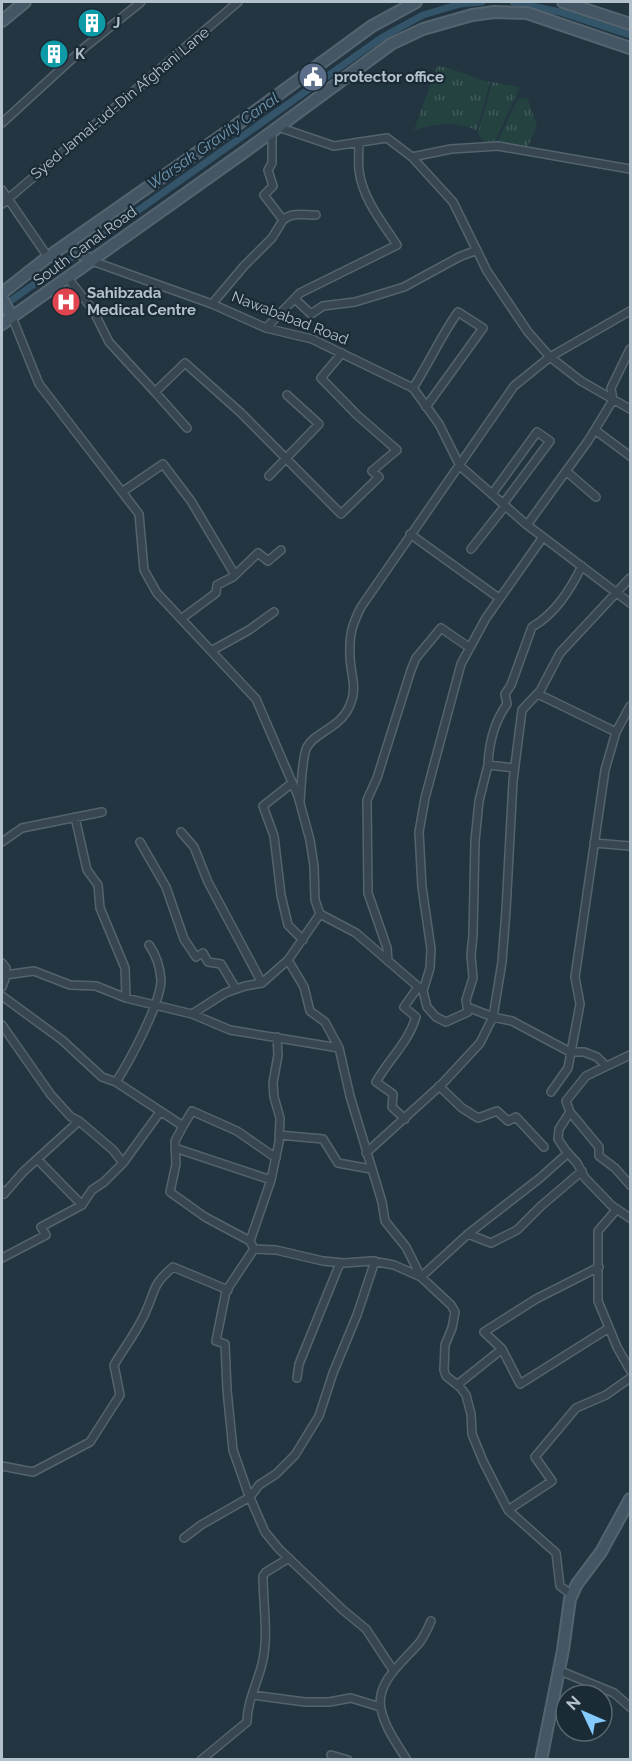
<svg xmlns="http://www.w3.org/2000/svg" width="632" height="1761" font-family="Raleway,sans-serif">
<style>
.grass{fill:url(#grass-tufts)}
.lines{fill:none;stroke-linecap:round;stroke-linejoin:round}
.canal{stroke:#34546a;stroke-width:7}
.street-casing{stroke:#54646f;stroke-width:10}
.secondary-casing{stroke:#54646f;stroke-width:14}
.street{stroke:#374651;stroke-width:7}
.secondary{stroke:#445664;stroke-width:10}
.labels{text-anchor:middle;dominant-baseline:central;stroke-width:4.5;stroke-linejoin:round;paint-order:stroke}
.poi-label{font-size:15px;font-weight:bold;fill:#b3c1cc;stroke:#1b2b36;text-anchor:start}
.street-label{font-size:15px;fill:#b3c1cc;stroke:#1b2b36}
.water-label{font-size:16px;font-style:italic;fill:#7098b2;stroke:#1b2b36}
</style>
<defs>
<pattern id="grass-tufts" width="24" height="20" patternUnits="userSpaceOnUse" patternTransform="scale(1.5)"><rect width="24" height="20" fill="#244240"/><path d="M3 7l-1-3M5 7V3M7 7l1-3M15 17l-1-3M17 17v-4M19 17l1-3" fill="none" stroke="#415c5a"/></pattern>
</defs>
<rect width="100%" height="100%" fill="#223541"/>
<!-- grass -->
<path class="grass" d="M437,66c19,2 34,12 53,16l-13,48c-26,-9 -38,-7 -63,0z
M492,82l28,5 -25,55 -10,2 -7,-11z
M527,97l10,29 -10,22 -30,-5 20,-43z"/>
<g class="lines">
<!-- canal -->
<path class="canal" d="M513,2l47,10 70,23
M2,307l379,-269 42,-23 37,-11 22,-2"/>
<!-- street casing -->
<g class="street-casing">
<path id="street" d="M2,123l83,-76 56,-45
M278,127l56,19 53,-8 25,19
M2,190l46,67
M2,204l236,-202
M283,220c9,-8 21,-5 33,-5
M92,261l120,43 54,24 46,11 101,49 26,36 21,42 67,59 16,12 -57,81 -25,46 -36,134 -6,34 3,55 9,62 -1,19 -7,23 4,16 9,10 10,5 22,-10 2,-4 23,9 19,4 58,31h14l13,5 8,8
M67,277l26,33 16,32 46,50 30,-29 56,50 100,101 38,-37 -7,-6 25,-21 -40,-35 -36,-37 21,-25
M295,299l16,15 12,-8 32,-4 49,-15 55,-30 18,-7
M212,304l32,-38 28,-28 11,-18 -19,-25 9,-9 -5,-16 4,-7v-31
M630,311l-80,46 31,24 49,28
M12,317l27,67 100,130 5,56 13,23 99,106 42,97 12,44 4,26 1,34 5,14 36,19 67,58
M266,328l34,-35 97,-48c-15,-23 -35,-47 -38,-75 -1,-9 0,-19 0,-28
M413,388c16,-25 28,-52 45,-76l25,16 -57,79
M155,392l32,36
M595,430l35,26
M566,471l30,26
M269,476l50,-52 -32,-29
M122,492l41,-28 28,37 44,74
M492,494l45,-62 13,9 -47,63
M527,525l61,-84 25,-41 -2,-12 19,-39
M410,534l89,64
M543,537l87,66
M471,549l34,-43
M181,619l35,-26 1,-8 16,-8 25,-24 10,8 13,-11
M211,651l38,-21 25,-18
M538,694l78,38
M488,765c1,-22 6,-43 19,-61l-2,-10 6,-9 21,-58c23,-13 38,-37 50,-61
M292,783l-29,23 11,30 7,59 7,30 15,15
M300,802c1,-12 2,-46 7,-55 9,-16 33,-18 43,-42 8,-19 0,-31 0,-50 -1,-20 2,-30 11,-48l153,-221 36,-29 -22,-25 -41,-61 -34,-69 -41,-45 39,-8 47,-3 132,23
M75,817l12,53 11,15 2,23 25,60 1,30
M181,832l13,15 14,35 54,101
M2,842l20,-14 80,-16
M140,842l26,45 18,52 12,18 7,-4 5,9 13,2 15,25
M594,843l36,3
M288,960l16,27 6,24 15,11 14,26 11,48 32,106 3,19 21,26 15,30 47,-43 72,-56 28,-25
M388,961l-1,-13 -19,-55 -1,-93 10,-22 34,-108 5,-12 25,-30 29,20
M2,963l4,5 -1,11 -3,8
M5,975l29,-4 36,14 26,1 30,12 66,16 33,-21 20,-7 17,-3 26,-23 32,-46
M2,996l60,44 40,37 14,5 67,44 -8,15 1,23 -6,28 35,25 45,24 4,8 22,1 47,11 21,2 28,-2 22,4 27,12 30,28 4,7 -3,16 -7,17 -1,25 2,6 14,11 6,8 5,19 1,20 11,27 25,49 48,43 4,33 12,9
M468,1012l-2,-12 7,-22 -2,-23 2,-20 2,-94 4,-40 9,-36 26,3
M192,1014l38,16 109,18
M2,1025l49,70 20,22 8,4 34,29 10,13
M630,1055l-44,21 -20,25 4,11 -11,17 -1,10 8,12 11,12 8,15 27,28 18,12
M116,1082c13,-20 45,-79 45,-102 -1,-14 -4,-24 -12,-35
M439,1086l23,22 16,10 19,-7 11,10 8,-4 28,30
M551,1092l17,-24 12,-64 -5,-27 30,-207 11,-38 14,-26
M570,1112l29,35v9l16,12 15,17
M405,1119l-13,-12 1,-13 -17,-12c13,-23 32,-39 40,-65l-12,-10 14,-20
M183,1126l9,-15 45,20 39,27
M279,1135l44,4 15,24 33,6
M175,1148l96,32
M366,1153l76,-69 38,-41 13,-26 9,-55 4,-52 7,-129 9,-71 18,-19 20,-38 70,-75
M37,1159l45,46
M2,1190l2,4 19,-22 56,-51
M617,1209l-19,22v70l19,46 13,23
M468,1234l23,9 26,-13 24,-24 41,-35
M250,1241l21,-61 8,-38 1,-24 -6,-21 -1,-14 5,-28 -1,-18
M254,1249l-28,42 -10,50 9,3 2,46 6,60 15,43 17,39 14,17 64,61 23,19 27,41
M2,1258l44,-23 -5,-8 41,-22 10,-15 12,-8 19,-19 37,-51
M502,1349l18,35 89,-56
M297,1378l2,-14 41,-101
M457,1385l45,-36 -18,-17 52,-33 63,-32
M2,1466l31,6 57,-30 30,-47 -6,-30c10,-17 24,-35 32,-54 10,-22 6,-26 27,-44l55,23
M508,1510l44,-29 -17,-24 41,-49 30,-13 24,-17
M184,1538l17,-13 49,-28 9,-12 17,-11 19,-19 24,-39 14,-43 24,-58 18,-54
M558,1670l56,23 16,14
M252,1695l53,7h24l22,-4 29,9
M331,1755l17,5
M201,1760l46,-38c0,-20 10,-38 15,-58 7,-28 1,-59 1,-88l3,-4 23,-14
M407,1760c-10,-16 -22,-32 -26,-51 -6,-27 24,-49 39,-67 4,-6 8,-14 11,-21"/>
</g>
<!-- secondary casing -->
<g class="secondary-casing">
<path id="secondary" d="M563,2l67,22
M2,21l23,-19
M68,244l24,17
M2,293l46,-36 183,-128 141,-103 44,-24
M2,299l10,18
M2,324l245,-174 144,-106 32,-15 49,-14 22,-3 33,1 103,35
M541,1760l22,-110 7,-51 7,-15 24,-32 29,-53"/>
</g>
<!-- street -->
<use href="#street" class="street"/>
<!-- secondary -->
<use href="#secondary" class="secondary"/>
</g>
<!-- icons -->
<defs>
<g id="building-disc" transform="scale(1.5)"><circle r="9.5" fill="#0f9aa8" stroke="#1b2b36"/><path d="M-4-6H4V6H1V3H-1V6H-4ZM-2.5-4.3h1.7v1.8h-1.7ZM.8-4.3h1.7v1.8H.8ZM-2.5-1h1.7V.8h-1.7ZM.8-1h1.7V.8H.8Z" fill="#fff"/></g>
<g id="civic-disc" transform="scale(1.5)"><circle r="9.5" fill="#5c6f8a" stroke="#1b2b36"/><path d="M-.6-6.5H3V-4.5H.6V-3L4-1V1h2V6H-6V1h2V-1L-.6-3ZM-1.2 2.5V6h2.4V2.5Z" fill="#fff"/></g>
<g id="hospital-disc" transform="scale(1.5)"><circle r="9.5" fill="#e0444e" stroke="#1b2b36"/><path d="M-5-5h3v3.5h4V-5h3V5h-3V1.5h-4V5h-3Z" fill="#fff"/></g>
</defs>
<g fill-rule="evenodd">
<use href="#building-disc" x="92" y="23"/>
<use href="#building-disc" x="54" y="54"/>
<use href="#civic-disc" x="313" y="77"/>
<use href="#hospital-disc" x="66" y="302"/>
</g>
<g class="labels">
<!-- poi labels -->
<g class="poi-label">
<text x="113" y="23">J</text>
<text x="75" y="54">K</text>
<text x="334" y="77">protector office</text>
<text x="87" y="293">Sahibzada<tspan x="87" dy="17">Medical Centre</tspan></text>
</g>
<!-- street labels -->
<g class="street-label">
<text transform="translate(120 103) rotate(-40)">Syed Jamal-ud-Din Afghani Lane</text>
<text transform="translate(85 246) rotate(-36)">South Canal Road</text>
<text transform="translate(290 318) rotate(21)">Nawababad Road</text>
</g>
<!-- water labels -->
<g class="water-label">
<text transform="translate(213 141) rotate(-35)">Warsak Gravity Canal</text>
</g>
</g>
<!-- border -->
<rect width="632" height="1761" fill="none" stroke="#b3c1cc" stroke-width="6"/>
<!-- north arrow -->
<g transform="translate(584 1713) rotate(314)"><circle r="28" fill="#1b2b36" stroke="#586772" stroke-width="1.5"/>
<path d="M0-4.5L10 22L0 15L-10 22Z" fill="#84caff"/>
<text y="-9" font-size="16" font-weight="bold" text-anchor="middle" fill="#b3c1cc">N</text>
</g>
</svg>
